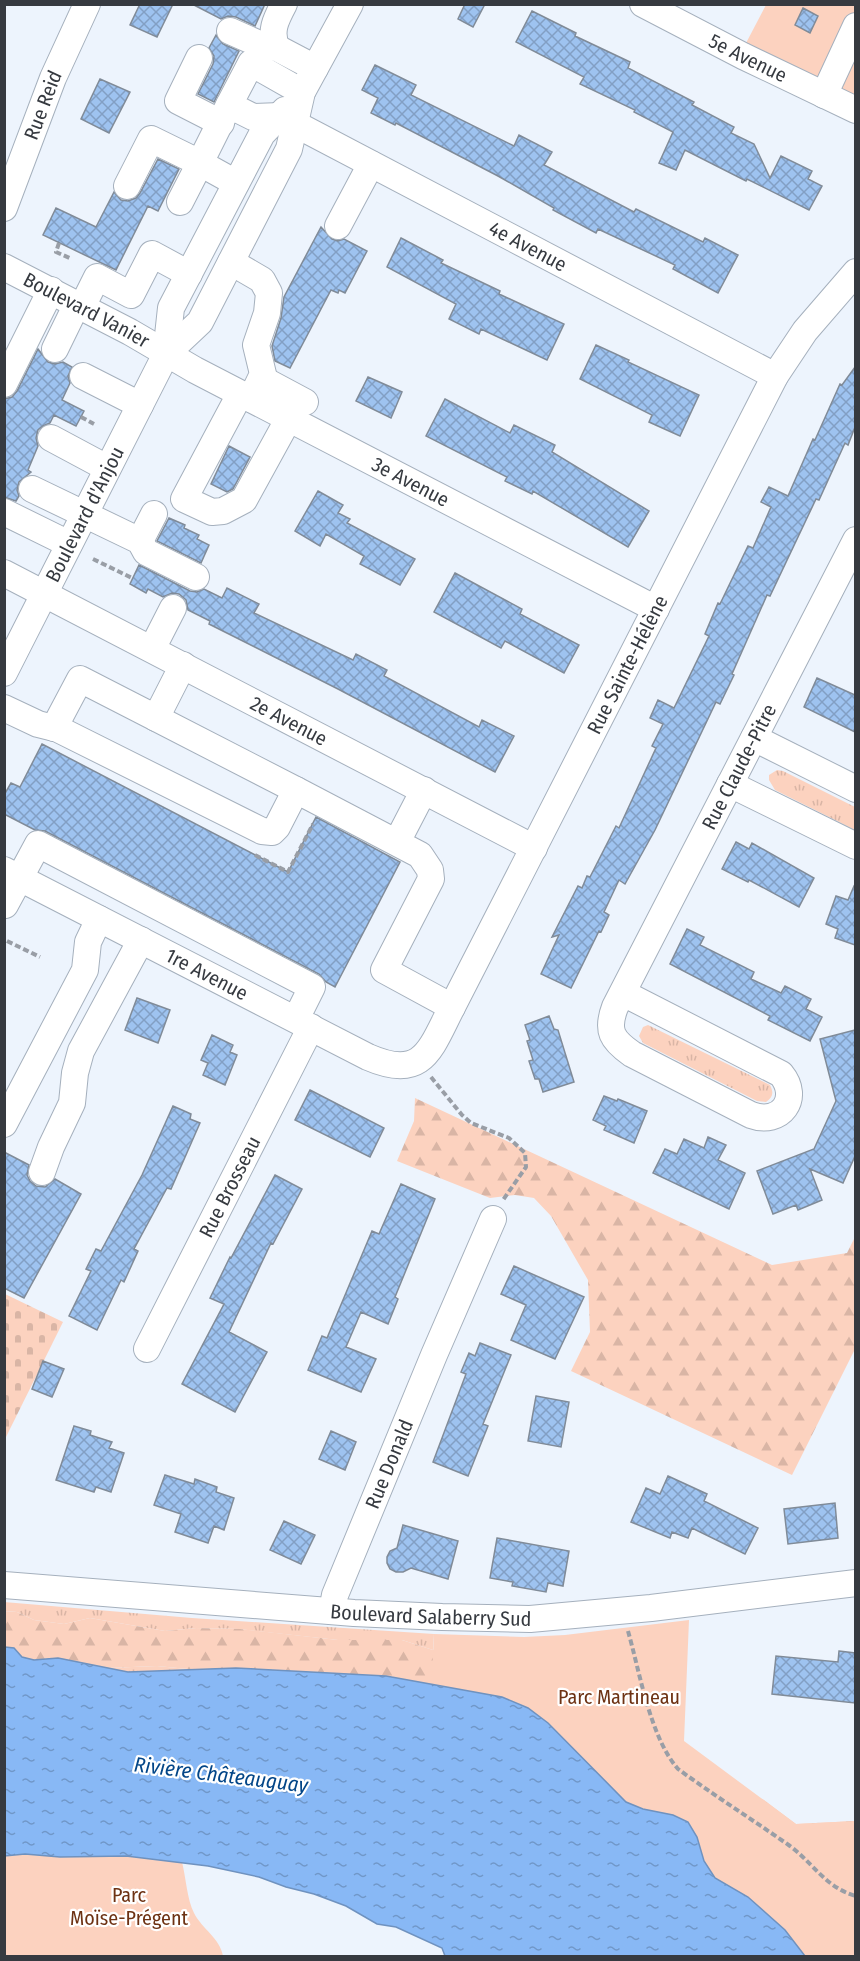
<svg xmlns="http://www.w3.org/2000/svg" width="860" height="1961" font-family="'Fira Sans Condensed',sans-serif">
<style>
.grass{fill:url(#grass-tufts)}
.forest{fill:url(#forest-firs)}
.cemetery{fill:url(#cemetery-stones)}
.park{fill:#fcd2bf}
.water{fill:url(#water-ripples);stroke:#6f92bf;stroke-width:1.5}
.building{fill:url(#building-cross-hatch);stroke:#808b98;stroke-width:1.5}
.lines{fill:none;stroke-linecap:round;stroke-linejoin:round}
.minor-casing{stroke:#a5b0bd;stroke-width:28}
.path{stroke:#999ea6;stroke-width:4;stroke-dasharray:6 3;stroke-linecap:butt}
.minor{stroke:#fff;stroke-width:26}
.labels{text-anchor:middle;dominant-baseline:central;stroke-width:4.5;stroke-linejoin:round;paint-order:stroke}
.street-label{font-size:20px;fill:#363a40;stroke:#fff}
.park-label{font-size:20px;fill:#6d3213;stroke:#fff}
.water-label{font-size:21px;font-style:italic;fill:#034688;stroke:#fff}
</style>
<defs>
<pattern id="grass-tufts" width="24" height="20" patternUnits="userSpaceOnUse" patternTransform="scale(1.5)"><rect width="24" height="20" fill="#fcd2bf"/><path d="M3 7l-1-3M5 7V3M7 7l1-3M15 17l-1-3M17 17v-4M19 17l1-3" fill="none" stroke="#d9b5a5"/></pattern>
<pattern id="forest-firs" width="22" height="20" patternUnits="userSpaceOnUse" patternTransform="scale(1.5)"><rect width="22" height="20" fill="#fcd2bf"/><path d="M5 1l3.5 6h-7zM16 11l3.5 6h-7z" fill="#d9b5a5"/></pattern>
<pattern id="cemetery-stones" width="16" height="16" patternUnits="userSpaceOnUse" patternTransform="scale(1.5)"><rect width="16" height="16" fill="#fcd2bf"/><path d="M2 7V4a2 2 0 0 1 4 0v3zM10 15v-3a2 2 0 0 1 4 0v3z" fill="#d9b5a5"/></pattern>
<pattern id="water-ripples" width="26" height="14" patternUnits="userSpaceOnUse" patternTransform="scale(1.5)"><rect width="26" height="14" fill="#88b8f5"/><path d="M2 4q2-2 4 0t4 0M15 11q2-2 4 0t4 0" fill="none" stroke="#7097c8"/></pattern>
<pattern id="building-cross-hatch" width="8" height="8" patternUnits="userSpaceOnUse" patternTransform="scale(1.5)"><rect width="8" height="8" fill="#9ec3f0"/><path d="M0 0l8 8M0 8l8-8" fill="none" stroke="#829fc4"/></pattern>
</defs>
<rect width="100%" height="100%" fill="#edf4fd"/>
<!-- grass -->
<path class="grass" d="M777,770l6,1 72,36v23l-80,-40 -6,-10v-5z
M648,1025l122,60c4,8 3,12 -4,17l-9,-1 -114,-58 -4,-7 4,-9z
M4,1602l188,16 242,16 -1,16 -31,-10h-64l-99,-11 -43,-1 -31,3 -75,-13 -26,6 -30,-4 -17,-8 -12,-1z
M157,1666l41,4 -70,2 -21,-4z"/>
<!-- forest -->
<path class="forest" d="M415,1098l357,167 75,-12 8,-16v112l-63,126 -221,-104 19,-39 -2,-52 -37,-64 -17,-18 -19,-3 -25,3 -93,-37 17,-40z
M4,1611l13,1 17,8 30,4 26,-6 75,13 31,-3 44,1 98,11h64l31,10 8,1 323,149 32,24 59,-3v135h-50l-20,-26 -399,-254 -150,-8 -38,2 -41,-4 -50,2 -49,-10 -24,2 -12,-3 -8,-9 -9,-1z"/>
<!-- cemetery -->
<path class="cemetery" d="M5,1294l58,28 -58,117z"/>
<!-- park -->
<path class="park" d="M766,5h89v93l-110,-53z
M689,1620l-5,121 112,83 59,-3v135h-50l-20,-26 -37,-33 -33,-19 -11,-17 -7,-24 -24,-22 -30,-6 -17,-7 -78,-79 -20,-15 -97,-15 3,-59 90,3 41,-2z
M25,1854l35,3 66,-1 56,6c4,16 5,37 12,51 8,16 26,25 29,43h-218l-1,-100z"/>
<!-- water -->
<path class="water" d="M5,1647l9,1 8,9 12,3 24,-2 70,14 108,-4 150,8 116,21 26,11 20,15 78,79 17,7 30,6 15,7 9,15 7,24 11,17 33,19 37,33 20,26h-360l-3,-8 -46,-21 -19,-3 -31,-18 -32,-12 -28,-7 -27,-10 -51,-11 -82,-10 -66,1 -35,-3 -20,2z"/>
<!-- building -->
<path class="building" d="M140,4h33l-16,33 -27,-12z
M192,4h73l-10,22 -19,-9 -8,-1 -7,3z
M465,4h20l-12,23 -15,-8z
M803,8l15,8 -8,17 -15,-8z
M532,11l44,22 -1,3 55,26 -2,6 66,34 -2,3 42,22 -3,6 23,11 16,34 11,-22 31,15 -4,8 14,7 -13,24 -62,-31 -1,2 -61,-31 -9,20 -17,-7 14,-31 -39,-20 1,-2 -55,-26 4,-7 -68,-35z
M216,35l7,9 16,7 -25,51 -16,-8 15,-30 1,-8 -5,-8z
M375,65l41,20 -5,10 103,51 5,-11 33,17 -8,13 90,47 2,-3 67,33 2,-4 33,17 -20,38 -45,-24 2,-4 -77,-36 -2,4 -43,-23 1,-2 -56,-32 -102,-53 -1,2 -24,-12 7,-15 -16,-8z
M100,79l30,13 -21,41 -28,-14z
M158,159l21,10 -21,42 -10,-5 -32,64 -73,-35 13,-27 40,19 18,-35 7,8 7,1 8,-3 4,-5z
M321,227l11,12 6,2 6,-2 23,12 -22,42 -6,-3 -1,3 -7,-3 -41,78 -15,-7 -3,-15 9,-28 3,-21z
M401,238l42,22 -2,3 59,28 -1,3 65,30 -17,36 -66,-31 -2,5 -30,-15 7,-15 -69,-37z
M596,345l33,15 -1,2 71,33 -19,41 -31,-14 3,-7 -72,-36z
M38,349l10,13 7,2 8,-2 9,5 -4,9 2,7 -8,17 22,11 -8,15 -22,-11 -4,8 -7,3 -5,4 -2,8 2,8 -10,24 3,2 -12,10 -2,8 2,6 -3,5 -12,-4v-98l8,-2 5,-6z
M855,367v60l-7,18 -3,-2 -26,57 -3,-1 -46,97 -3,-1 -35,79 2,1 -14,29 -4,-2 -61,128 -30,54 -6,-4 -15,32 5,3 -8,17 -2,-1 -28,57 -30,-14 18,-39 -7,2 26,-51 4,2 5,-12 3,1 26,-51 3,2 37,-80 -4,-2 11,-22 -13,-6 8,-18 16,8 35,-72 -4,-2 13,-31 2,1 28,-58 5,2 18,-41 -10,-5 8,-15 19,9 25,-57 2,1 25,-56 2,1z
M368,377l34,15 -11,26 -35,-17z
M445,399l65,34 4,-8 41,20 -3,7 97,59 -21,36 -95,-56 -1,3 -27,-13 2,-4 -81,-41z
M229,446l21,11 -17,32 -6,3 -16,-8z
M318,491l25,14 -5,8 12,6 -3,4 68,36 -15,26 -40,-21 4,-8 -38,-22 -6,12 -25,-15z
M169,518l16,7 -1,3 15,7 -2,4 12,6 -8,18 -44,-22z
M139,565l51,26 7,1 7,-3 18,9 5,-10 32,16 -5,9 99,47 3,-6 31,16 -3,6 95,51 3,-7 32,16 -19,36 -157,-83 -129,-65 1,-3 -22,-11 -2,-10 -7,-6 -7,-1 -9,4 -15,-8 -2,4 -16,-9z
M455,573l67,36 -2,5 59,31 -15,28 -59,-32 -4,7 -67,-36z
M817,678l38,17v37l-51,-25z
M42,744l246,128 28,-55 84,45 -65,125 -9,-5 -7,-8 -274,-143 -10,-1 -31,-16v-19l7,-12 9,4z
M736,842l13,7 3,-6 62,35 -15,29 -50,-27 -1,2 -26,-13z
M854,886l1,1v58l-20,-7 3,-9 -12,-5 10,-28 12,4z
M687,929l17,8 -4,8 54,27 -3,7 30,14 4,-7 26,13 -5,10 16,8 -12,24 -42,-21 2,-4 -100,-52z
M137,998l33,12 -12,33 -33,-13z
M549,1016l5,13 4,1 16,52 -31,10 -4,-13h-4l-6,-18 4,-1 -6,-19 3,-1 -5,-15z
M855,1030v126l-12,27 -33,-14 12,31 -24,10 -2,-5 -23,9 -16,-43 57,-22 22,-48 -16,-62z
M212,1035l21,10 -3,7 7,3 -12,30 -22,-10 5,-12 -7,-3z
M310,1090l74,38 -14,29 -75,-37z
M604,1096l13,5 1,-2 29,12 -13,32 -30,-13 2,-4 -13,-6z
M173,1106l18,8 -1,5 10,4 -29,66 -4,-1 -33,61 4,2 -14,31 -3,-2 -24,50 -28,-14 22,-45 -5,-2 10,-20 5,2 41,-76z
M708,1137l18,8 -8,15 27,13 -16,36 -76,-36 12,-24 12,5 7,-15 20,9z
M4,1152l25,13 -2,10 3,6 6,5 9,1 10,-8 26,15 -57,104 -20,-10z
M275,1175l27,14 -29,55 -2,-1 -42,89 38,20 -32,60 -53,-28 42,-80 -14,-6 20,-41 1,1z
M401,1184l34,15 -40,98 3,2 -10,25 -27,-12 -15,35 30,12 -15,33 -53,-22 14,-34 5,2 45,-107 7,3z
M514,1266l70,31 -29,62 -44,-19 15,-35 -25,-11z
M480,1343l31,12 -28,69 5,2 -20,50 -35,-14 33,-88 -5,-2 8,-19 6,3z
M43,1361l21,8 -12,28 -20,-8z
M536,1396l33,6 -8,45 -33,-6z
M74,1426l17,5 -1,4 22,7 -3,6 15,5 -13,39 -15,-5 -2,5 -38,-12z
M331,1431l25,11 -11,28 -26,-11z
M165,1475l29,9 1,-5 22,8 -1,5 18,6 -10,32 -10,-4 -6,17 -33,-11 6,-18 -27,-9z
M668,1476l39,18 -3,7 54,27 -13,26 -53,-26 -4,10 -16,-6 -2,6 -39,-16 15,-34 14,6z
M835,1503l3,35 -50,6 -4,-35z
M284,1521l31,14 -14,29 -31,-14z
M403,1525l55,16 -10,38 -37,-11 -8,4h-7l-6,-3 -3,-6v-6l3,-6 7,-3z
M497,1538l72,13 -6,35 -15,-3 -2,9 -34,-6 1,-4 -23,-4z
M839,1651l16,2v50l-83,-9 4,-38 62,6z"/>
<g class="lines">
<!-- minor casing -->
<g class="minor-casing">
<g id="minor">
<path id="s1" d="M643,4l100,52 113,54"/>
<path d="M230,31l36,16 11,1 38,20"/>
<path d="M277,48c-8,-16 -1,-29 7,-44"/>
<path d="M199,58l-21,43 43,22"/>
<path id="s2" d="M302,92l-51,-29 -22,42 24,12 27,-1 495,260"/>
<path d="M824,95l32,-69"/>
<path d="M229,105l-29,58 36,20"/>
<path d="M127,186l24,-47 49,24 -20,39"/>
<path id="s3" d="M4,208l49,-130 34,-74"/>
<path d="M338,226l33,-62"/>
<path d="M231,262l31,18 7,13 -2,20 -11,32 7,29 -12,25"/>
<path id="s4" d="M4,267l126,65 65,38 461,239"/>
<path d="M82,307l15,-30 34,18 21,-41 37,20"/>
<path d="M55,349l22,-45"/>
<path d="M166,354l5,-46 91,-174 23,-24"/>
<path d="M83,376l57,29"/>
<path d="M262,379l43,23"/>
<path d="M4,384l47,-94"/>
<path d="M240,394l-56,105 28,13 11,-1 21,-11 45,-82"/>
<path d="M51,438l56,30"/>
<path d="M32,489l108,52 6,11 50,25"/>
<path d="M4,512l65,32"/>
<path d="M140,541l14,-27"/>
<path id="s5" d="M4,573l530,275"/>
<path d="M152,649l21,-41"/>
<path id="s6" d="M4,673l162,-319 34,-32 89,-173 13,-57 48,-88"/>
<path d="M4,708l34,16 20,5 204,102 10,1 5,-5 19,-37 124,65 10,15 1,9 -47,91 68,37"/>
<path d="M156,718l140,72"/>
<path d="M54,728l26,-49 76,39 27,-53"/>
<path d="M754,738l102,51"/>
<path d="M730,784l126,62"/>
<path d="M397,842l27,-52"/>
<path id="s7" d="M4,870l364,187c55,24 62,-7 84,-50l323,-631 30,-45 51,-59"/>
<path d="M5,905l33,-61 274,143 -16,32"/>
<path id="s8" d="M623,993l158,81c20,24 0,52 -30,41l-119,-61c-20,-14 -26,-23 -17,-47l241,-467"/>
<path d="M4,1124l81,-154 3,-28 11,-23"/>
<path d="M42,1172l9,-25 21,-44 3,-30 6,-22 60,-111"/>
<path id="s9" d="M147,1349l164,-322"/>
<path id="s10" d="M4,1585l350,28 88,4 88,2 121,-11 205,-25"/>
<path id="s11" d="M332,1611l3,-16 99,-240 59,-136"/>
</g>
</g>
<!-- path -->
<path class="path" d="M59,243l-3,9 16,7
M81,417l13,7
M93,559l39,19
M255,855l33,17 25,-48
M7,941l33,16
M431,1077l31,38 9,8 38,15 16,15 1,14 -23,33
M628,1631c12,42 22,106 50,138 37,27 75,51 112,77 23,17 36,42 66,50"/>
<!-- minor -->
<use href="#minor" class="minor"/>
</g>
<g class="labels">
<!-- street labels -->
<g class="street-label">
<text stroke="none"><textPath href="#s1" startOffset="118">5e Avenue</textPath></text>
<text stroke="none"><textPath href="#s3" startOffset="110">Rue Reid</textPath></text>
<text stroke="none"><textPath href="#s2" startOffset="440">4e Avenue</textPath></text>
<text stroke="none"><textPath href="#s4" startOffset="93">Boulevard Vanier</textPath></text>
<text stroke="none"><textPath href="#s4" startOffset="460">3e Avenue</textPath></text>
<text stroke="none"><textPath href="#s6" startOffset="178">Boulevard d'Anjou</textPath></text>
<text stroke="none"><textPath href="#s7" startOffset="910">Rue Sainte-Hélène</textPath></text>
<text stroke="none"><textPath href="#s5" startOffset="321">2e Avenue</textPath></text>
<text stroke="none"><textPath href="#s8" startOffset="711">Rue Claude-Pitre</textPath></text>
<text stroke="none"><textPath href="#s7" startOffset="228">1re Avenue</textPath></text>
<text stroke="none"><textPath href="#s9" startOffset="182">Rue Brosseau</textPath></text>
<text stroke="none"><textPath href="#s11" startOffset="158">Rue Donald</textPath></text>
<text stroke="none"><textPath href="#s10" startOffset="428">Boulevard Salaberry Sud</textPath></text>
</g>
<!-- park labels -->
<g class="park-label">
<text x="619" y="1697">Parc Martineau</text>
<text x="129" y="1895">Parc<tspan x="129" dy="23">Moïse-Prégent</tspan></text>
</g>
<!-- water labels -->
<g class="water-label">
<text transform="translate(221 1775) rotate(7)">Rivière Châteauguay</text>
</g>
</g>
<!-- border -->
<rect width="860" height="1961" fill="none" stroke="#363a40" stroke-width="12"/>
</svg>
